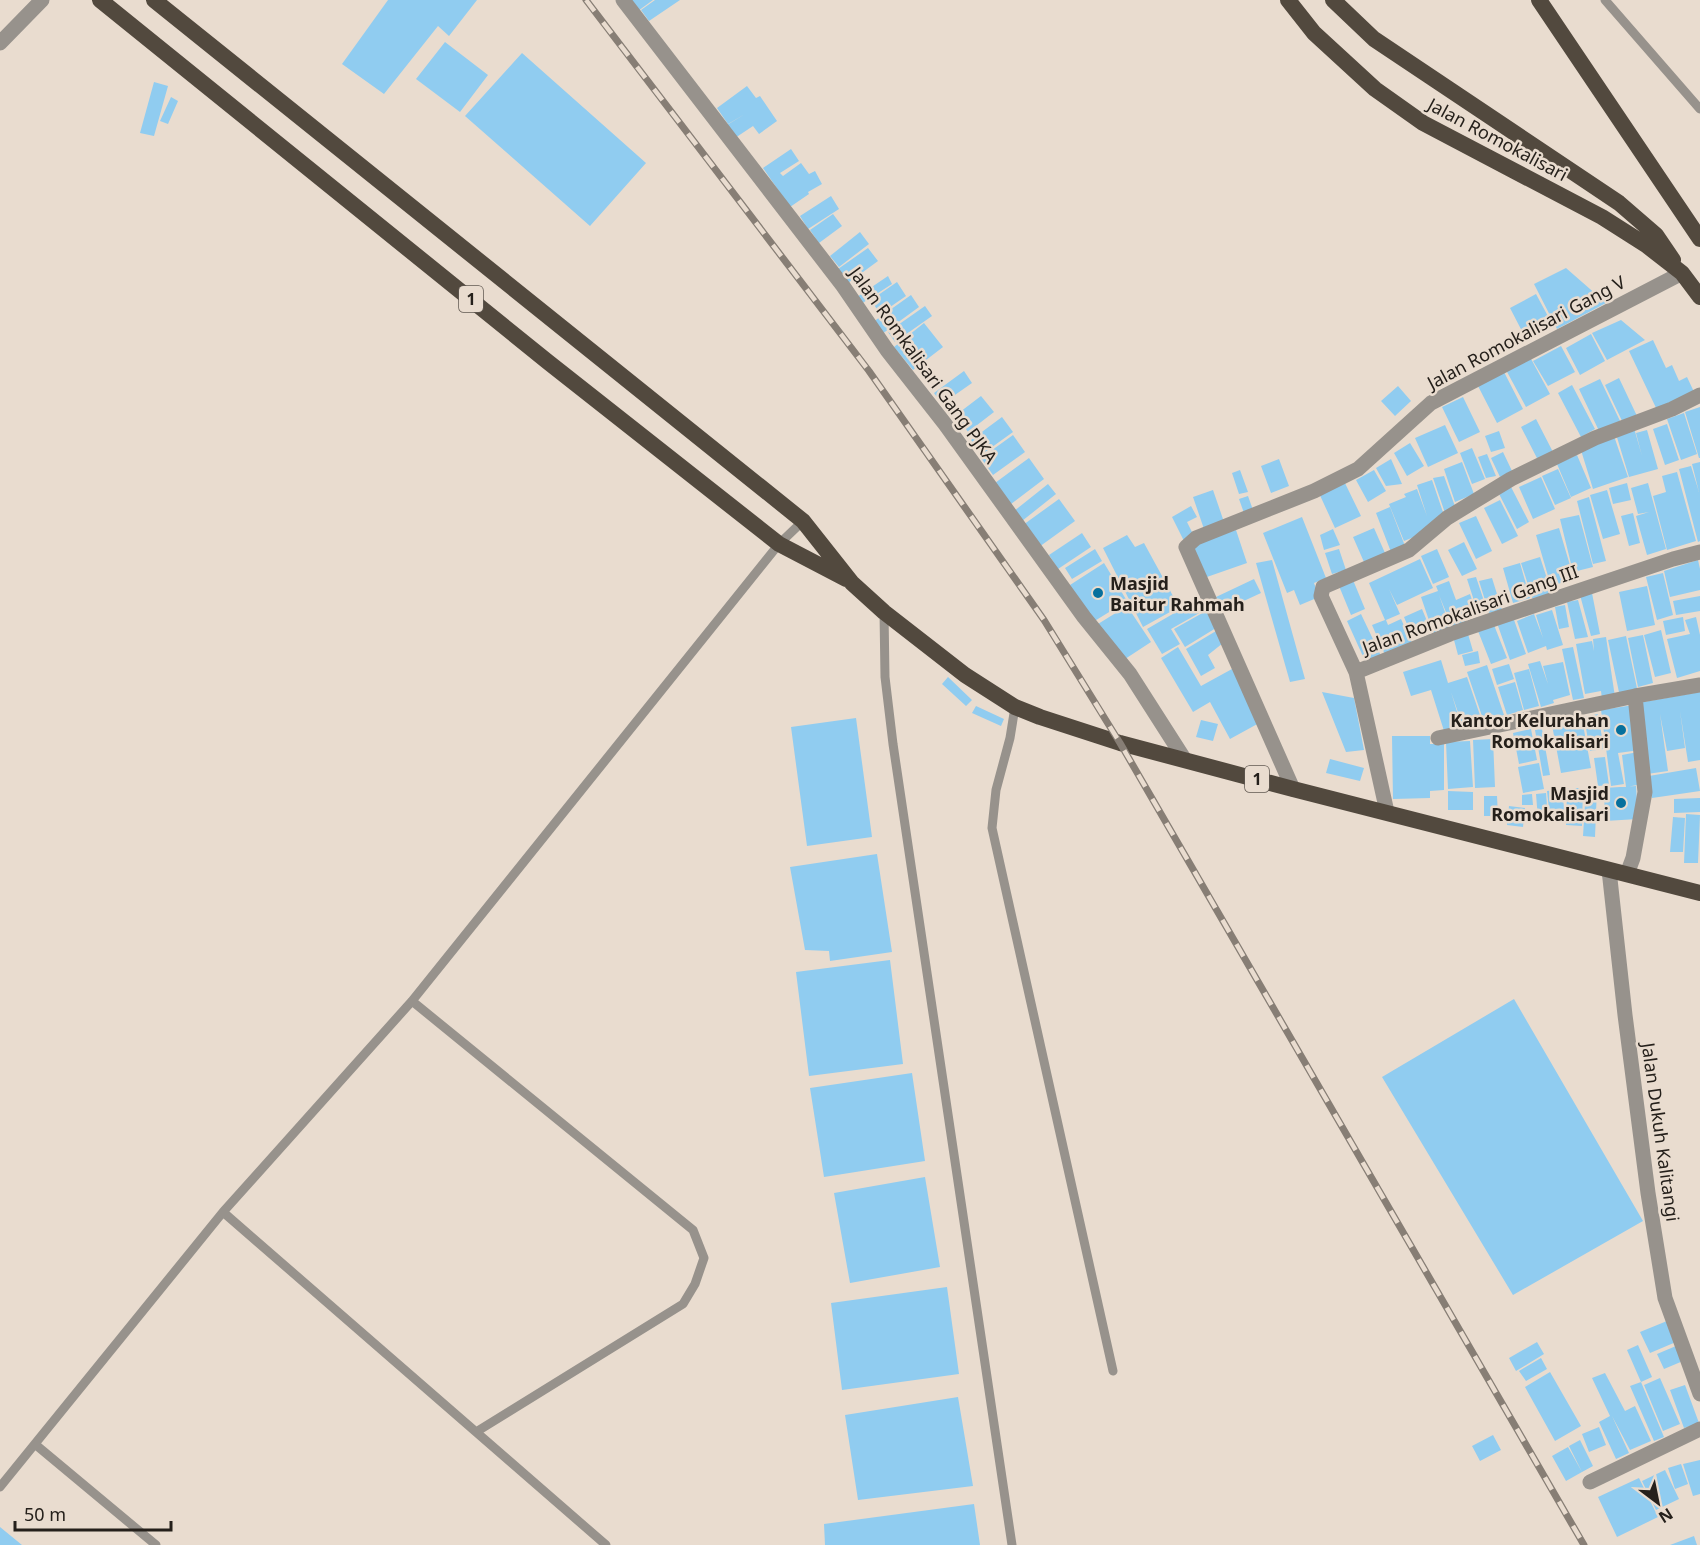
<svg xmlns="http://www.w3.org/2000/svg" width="1700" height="1545" font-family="'Noto Sans',sans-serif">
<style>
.building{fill:#90ccf0}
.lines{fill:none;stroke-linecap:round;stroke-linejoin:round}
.service{stroke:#97928c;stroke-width:9}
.minor{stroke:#97928c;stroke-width:15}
.trunk{stroke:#52493e;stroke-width:16}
.rail-casing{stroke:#877e75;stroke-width:7}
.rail{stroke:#e9dccf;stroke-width:4.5;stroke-dasharray:14;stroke-linecap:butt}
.poi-dot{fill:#07709d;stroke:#e9dccf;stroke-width:2}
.labels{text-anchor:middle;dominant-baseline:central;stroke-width:5;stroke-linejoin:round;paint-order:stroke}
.shield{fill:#e9dccf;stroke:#605851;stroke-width:1.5}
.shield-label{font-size:16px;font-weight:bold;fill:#25201b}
.street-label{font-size:18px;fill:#25201b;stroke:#e9dccf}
.poi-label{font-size:18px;font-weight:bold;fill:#25201b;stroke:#e9dccf;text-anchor:end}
</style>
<rect width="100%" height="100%" fill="#e9dccf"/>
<!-- building -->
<path class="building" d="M388,0h89l-28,36 -11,-10 -54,68 -42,-30z
M630,0h23l-15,11z
M655,0h25l-31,21 -8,-11z
M445,42l43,33 -28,37 -44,-33z
M522,53l124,110 -56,63 -125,-110z
M154,82l14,4 -14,50 -14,-3z
M747,86l9,12 4,-2 17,25 -18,13 -6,-8 -18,12 -8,-13 18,-11 -17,10 -11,-16z
M171,97l7,4 -10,23 -8,-3z
M791,149l8,12 -19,12 3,3 18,-13 8,11 6,-3 7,13 -14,8 1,2 -19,13 -27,-39z
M831,196l8,13 -31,20 -8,-13z
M833,214l9,12 -23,17 -9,-13z
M860,232l9,12 -30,23 -9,-11z
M868,248l10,13 -30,22 -10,-14z
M1566,268l40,35 -49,26 -23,-45z
M888,276l4,8 -31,20 -4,-7z
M897,282l9,14 -26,18 -9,-14z
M1536,294l14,26 -26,15 -14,-27z
M911,295l8,12 -37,27 -9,-12z
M925,306l7,10 -37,26 -7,-10z
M1621,320l24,20 -38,20 -15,-27z
M924,323l19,24 -30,23 -19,-23z
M1591,334l14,27 -25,14 -14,-27z
M1653,340l13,28 6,-3 7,16 8,-4 8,17 -37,18 -29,-61z
M1561,346l14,26 -27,14 -15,-25z
M1530,357l20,37 -24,13 -20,-37z
M964,371l8,12 -30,21 -8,-11z
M1504,372l19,37 -26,14 -19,-37z
M1619,378l18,38 -14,7 -18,-38z
M1600,379l21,44 -21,10 -21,-44z
M1572,385l23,44 -14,8 -23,-44z
M1398,386l13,15 -16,15 -14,-15z
M981,396l13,16 -26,20 -12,-17z
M1463,397l17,35 -21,10 -17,-35z
M1700,407v51h-1l-14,-46z
M1684,413l13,41 -16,6 -14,-41z
M1002,417l11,15 -32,23 -10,-15z
M1536,419l19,37 -15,8 -19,-37z
M1667,424l12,36 -14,5 -12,-36z
M1445,425l13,28 -30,14 -13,-29z
M1634,428l8,28 -6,-23 11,-3 11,39 -29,8 -13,-43z
M1499,431l6,17 -14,4 -6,-16z
M1013,435l12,17 -32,23 -12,-17z
M1614,436l14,41 -35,12 -13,-42z
M1410,443l14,23 -17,10 -13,-23z
M1472,448l13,31 -13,5 -12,-31z
M1503,452l9,19 -12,6 -9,-19z
M1487,454l9,22 -10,2 -8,-21z
M1577,455l14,33 -20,9 -14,-33z
M1029,458l15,21 -33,25 -16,-21z
M1279,459l10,27 -18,7 -10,-27z
M1391,459l11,25 -16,2 -10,-18z
M1462,462l12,32 -19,8 -11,-33z
M1700,462v79l-2,1 -19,-73 12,-3 8,26 -7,-28z
M1558,469l13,29 -16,7 -13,-29z
M1240,470l8,22 -9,2 -7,-21z
M1374,470l12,21 -18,11 -12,-22z
M1677,472l19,69 -29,9 -14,-54 13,-4 -4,-16z
M1444,476l12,33 -11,4 -12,-35z
M1541,477l14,32 -22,10 -14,-32z
M1343,479l18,37 -26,12 -17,-37z
M1432,480l13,38 -26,17 -15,6 -15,-37 17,-7 -2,-3 13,-5 10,27 -10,-31z
M1627,483l4,17 -18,4 -4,-16z
M1648,483l18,66 -19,6 -11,-39 13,-4 -11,2 -7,-26z
M1048,484l8,10 -34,27 -8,-10z
M1510,485l19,37 -12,7 -19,-37z
M1213,490l11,32 -20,7 -11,-32z
M1607,490l13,44 -17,5 -13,-44z
M1248,496l5,14 -9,3 -5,-14z
M1589,497l17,64 -13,3 -16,-63z
M1059,499l16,22 -36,26 -16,-22z
M1500,500l18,36 -16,8 -18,-36z
M1191,506l6,11 -10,5 7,14 -10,5 -12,-24z
M1390,507l15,39 -14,6 -15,-39z
M1633,513l7,30 -11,3 -8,-30z
M1579,515l14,52 -20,5 -13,-53z
M1476,516l16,35 -16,8 -17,-36z
M1302,517l24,61 -12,5 5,14 -19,8 -6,-15 -7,3 -24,-60z
M1374,528l11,25 -21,9 -11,-25z
M1559,528l15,51 -23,7 -15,-51z
M1333,529l7,16 -16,5 -4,-15z
M1236,530l11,33 -43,15 -11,-34z
M1082,533l9,14 -33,22 -9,-14z
M1127,535l8,12 9,-4 35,64 -36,20 -40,-79z
M1464,542l13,27 -15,7 -14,-26z
M1095,549l7,12 -30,18 -7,-11z
M1339,549l7,21 -14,4 -7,-21z
M1437,549l12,28 -16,7 -12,-28z
M1540,557l12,37 -19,6 -12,-37z
M1420,559l13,29 -36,17 -8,-16 11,25 -14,6 2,5 13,-6 13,28 -28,10 -14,-32 13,-5 -16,-37z
M1272,560l33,119 -15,3 -34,-119z
M1698,560l2,9v21l-30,7 -6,-26z
M1104,563l23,38 -34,21 -23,-37z
M1520,563l10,35 -17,5 -10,-35z
M1663,573l10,42 -16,5 -11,-43z
M1476,577l11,33 -9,3 -11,-34z
M1492,578l10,32 -13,3 -10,-32z
M1254,579l7,14 -39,18 -6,-14z
M1353,580l12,29 -14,6 -12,-29z
M1449,581l7,19 14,-6 7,20 -13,5 1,3 -13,5 -13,-32 12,34 -17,6 -13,-38 17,-6 -2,-5z
M1647,586l8,39 -28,6 -8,-39z
M1592,593l8,41 -9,2 -11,-41z
M1700,596v15l-24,4 -3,-14z
M1578,600l10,37 -13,2 -8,-37z
M1195,601l6,11 -30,17 9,15 -18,10 -15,-25z
M1565,605l4,22 -10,2 -4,-22z
M1127,606l24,36 -29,19 -24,-37z
M1422,609l5,12 -18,8 -5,-12z
M1552,610l11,35 -16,5 -1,-4 -18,7 -11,-32 17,-7 9,24 -7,-23z
M1206,611l10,17 -31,19 -11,-18z
M1361,614l20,42 -15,7 -19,-42z
M1513,617l13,37 -16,6 -13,-37z
M1683,617l2,14 -19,4 -3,-14z
M1696,617l4,18v36l-23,7 -10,-39 23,-5 -5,-14z
M1494,625l13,33 -16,6 -13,-33z
M1661,630l10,43 -16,4 -11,-42z
M1216,631l7,12 -15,12 7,13 -14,8 -15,-27z
M1468,634l5,17 -15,4 -4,-15z
M1643,635l10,48 -15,4 -10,-49z
M1626,636l12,57 -18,4 -12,-57z
M1606,637l9,60 -13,2 -1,-8 -16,3 -9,-50 16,-3 2,10 -1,-12z
M1178,647l23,39 31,-17 29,53 -31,17 -20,-37 -17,10 -32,-54z
M1573,647l11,51 -11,2 -11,-51z
M1478,651l2,12 -15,3 -3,-11z
M1441,660l7,23 19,-6 15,44 -19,6 -12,-35 11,36 -17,6 -14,-44 -20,6 -8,-24z
M1540,661l8,23 -5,-18 20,-4 7,33 -17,5 1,3 -13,4 -13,-43z
M1509,664l5,15 -17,6 -5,-16z
M1487,665l17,50 -20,7 -17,-50z
M1529,669l10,37 -15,4 -10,-37z
M948,677l24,23 -6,6 -24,-22z
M1515,682l8,28 -16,5 -9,-28z
M1322,692l32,6 10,52 -18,2z
M1700,692v68l-12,2 -8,-51 5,37 -18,3 -7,-37 8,57 -21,3 -9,-71z
M1634,705l6,45 -22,3 6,31 -13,2 -10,-76z
M976,706l28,13 -3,7 -29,-13z
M1598,714l6,35 -14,2 -6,-34z
M856,718l16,119 -65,9 -16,-119z
M1582,719l9,49 -30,5 -9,-48z
M1201,720l17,4 -5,17 -17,-4z
M1531,729l6,31 -18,4 -6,-31z
M1542,729l8,46 -7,1 -8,-46z
M1392,736h38v8h14v46l-14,1v7l-37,1z
M1493,739l2,48 -20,1 -2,-48z
M1470,741l3,46 -25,2 -2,-47z
M1638,752l5,32 -17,3 -4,-32z
M1605,757l4,28 -11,1 -4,-28z
M1330,759l34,9 -4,13 -34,-8z
M1539,763l5,26 -21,4 -5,-26z
M1696,768l4,23 -48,7 -3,-22z
M1636,786l2,33 -33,2 -1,-33z
M1567,788h16l-1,38 -16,-1z
M1586,788h11l-2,49 -12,-1z
M1562,789l3,28 -15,1 -3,-27z
M1448,791l25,1v18h-25z
M1546,793l2,25 -10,1 -2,-25z
M1532,794l1,11h-11v-10z
M1484,796h13l1,20h-14z
M1700,798v14l-26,1v-14z
M1509,806l16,2 -2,19 -16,-2z
M1686,814l14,1 -2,48h-14z
M1673,817l12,1 -2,34h-13z
M877,854l15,98 -62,9 -1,-10 -24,-1 -15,-83z
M890,960l13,104 -94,12 -13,-104z
M1514,999l129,222 -130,74 -131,-218z
M912,1073l13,88 -101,16 -14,-89z
M925,1177l15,90 -90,16 -16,-90z
M947,1287l12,87 -117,16 -11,-87z
M1667,1321l9,21 -26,11 -10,-21z
M1537,1342l7,12 -28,17 -7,-13z
M1638,1345l14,32 -11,5 -14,-32z
M1676,1346l7,15 -19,8 -7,-15z
M1541,1358l6,11 -21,12 -7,-10z
M1550,1372l31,54 -26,15 -30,-54z
M1605,1373l20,38 10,-5 16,35 -21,9 -18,-34 17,37 -13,6 -17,-37 11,-6 -18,-38z
M1660,1378l20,46 -17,7 -19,-46z
M1641,1382l23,55 -10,4 -24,-55z
M1685,1385l14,38 -15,5 -14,-38z
M958,1397l15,89 -115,14 -13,-85z
M1599,1427l7,18 -17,7 -7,-18z
M1493,1435l8,15 -21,11 -8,-15z
M1580,1440l13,26 -11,6 -13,-26z
M1568,1447l14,25 -16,9 -14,-25z
M1700,1460v34l-7,2 -10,-32z
M1681,1464l7,20 -13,5 -7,-21z
M1665,1470l14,29 -23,11 -14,-29z
M1639,1478l19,39 -41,20 -19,-40z
M974,1504l6,41h-155l-1,-21z
M0,1527l22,18h-22z
M1694,1536l3,9h-27z"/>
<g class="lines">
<!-- service -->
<path class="service" d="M1605,0l95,109
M884,612l1,65 8,67 119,801
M1015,707l-5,31 -14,52 -4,38 121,543
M412,1001l281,229 11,28 -9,26 -12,20 -207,128
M223,1212l383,333
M36,1445l120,100
M0,1487l223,-275 189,-211 367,-457 24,-23"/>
<!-- minor -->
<path class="minor" d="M623,0l220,286 44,64 58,74 139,193 46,57 55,86
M0,43l42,-43
M1356,672l94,-38 223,-75 27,-7
M1438,738l197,-42 65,-11
M1293,789l-107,-242 10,-9 118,-47 44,-22 73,-66 251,-130
M1387,812l-31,-140 -35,-76 2,-9 86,-37 38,-32 64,-39 84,-41 77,-29 28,-14
M1609,870l16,145 23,178 17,105 35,96
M1627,874l6,-16 12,-66 -10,-96
M1590,1482l110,-53"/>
<!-- trunk -->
<path class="trunk" d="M100,0l448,362 231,182 67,35
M154,0l649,521 49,62 32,29 81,63 50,32 25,10 80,26 173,46 407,104
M1288,0l26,33 61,56 48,34 179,94 44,28 36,28 18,24
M1333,0l41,39 245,164 37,32 17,25
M1539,0l161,239"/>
<!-- rail casing -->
<g class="rail-casing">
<path id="rail" d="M586,0l283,371 175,249 76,123 464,802"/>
</g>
<!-- rail -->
<use href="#rail" class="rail"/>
</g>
<!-- markers -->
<g class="poi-dot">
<circle cx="1098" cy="593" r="6"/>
<circle cx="1621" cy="730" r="6"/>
<circle cx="1621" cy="803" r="6"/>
</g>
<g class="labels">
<!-- shield labels -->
<g class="shield">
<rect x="459" y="286" width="24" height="26" rx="4.5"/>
<rect x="1245" y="766" width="24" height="26" rx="4.5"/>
</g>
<g class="shield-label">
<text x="471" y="299">1</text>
<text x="1257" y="779">1</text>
</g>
<!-- street labels -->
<g class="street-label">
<text transform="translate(1498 139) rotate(28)">Jalan Romokalisari</text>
<text transform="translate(1526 332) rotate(-28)">Jalan Romokalisari Gang V</text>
<text transform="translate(924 365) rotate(54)">Jalan Romkalisari Gang PJKA</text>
<text transform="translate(1470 609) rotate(-20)">Jalan Romokalisari Gang III</text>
<text transform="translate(1661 1132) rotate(82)">Jalan Dukuh Kalitangi</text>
</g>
<!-- poi labels -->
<g class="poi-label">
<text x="1110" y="583" text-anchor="start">Masjid<tspan x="1110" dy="21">Baitur Rahmah</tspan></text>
<text x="1609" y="720">Kantor Kelurahan<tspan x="1609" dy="21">Romokalisari</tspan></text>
<text x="1609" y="793">Masjid<tspan x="1609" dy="21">Romokalisari</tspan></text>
</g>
</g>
<!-- north arrow -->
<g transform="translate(1658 1503) rotate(148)" stroke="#e9dccf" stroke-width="4.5" paint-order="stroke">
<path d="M0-4.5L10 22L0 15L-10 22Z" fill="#25201b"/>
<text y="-9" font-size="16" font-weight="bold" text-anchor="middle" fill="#25201b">N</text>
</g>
<!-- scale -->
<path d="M15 1521v9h156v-9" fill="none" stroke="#25201b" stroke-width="3"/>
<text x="24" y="1521" font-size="18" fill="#25201b" stroke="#e9dccf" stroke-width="4.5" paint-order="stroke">50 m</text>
</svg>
